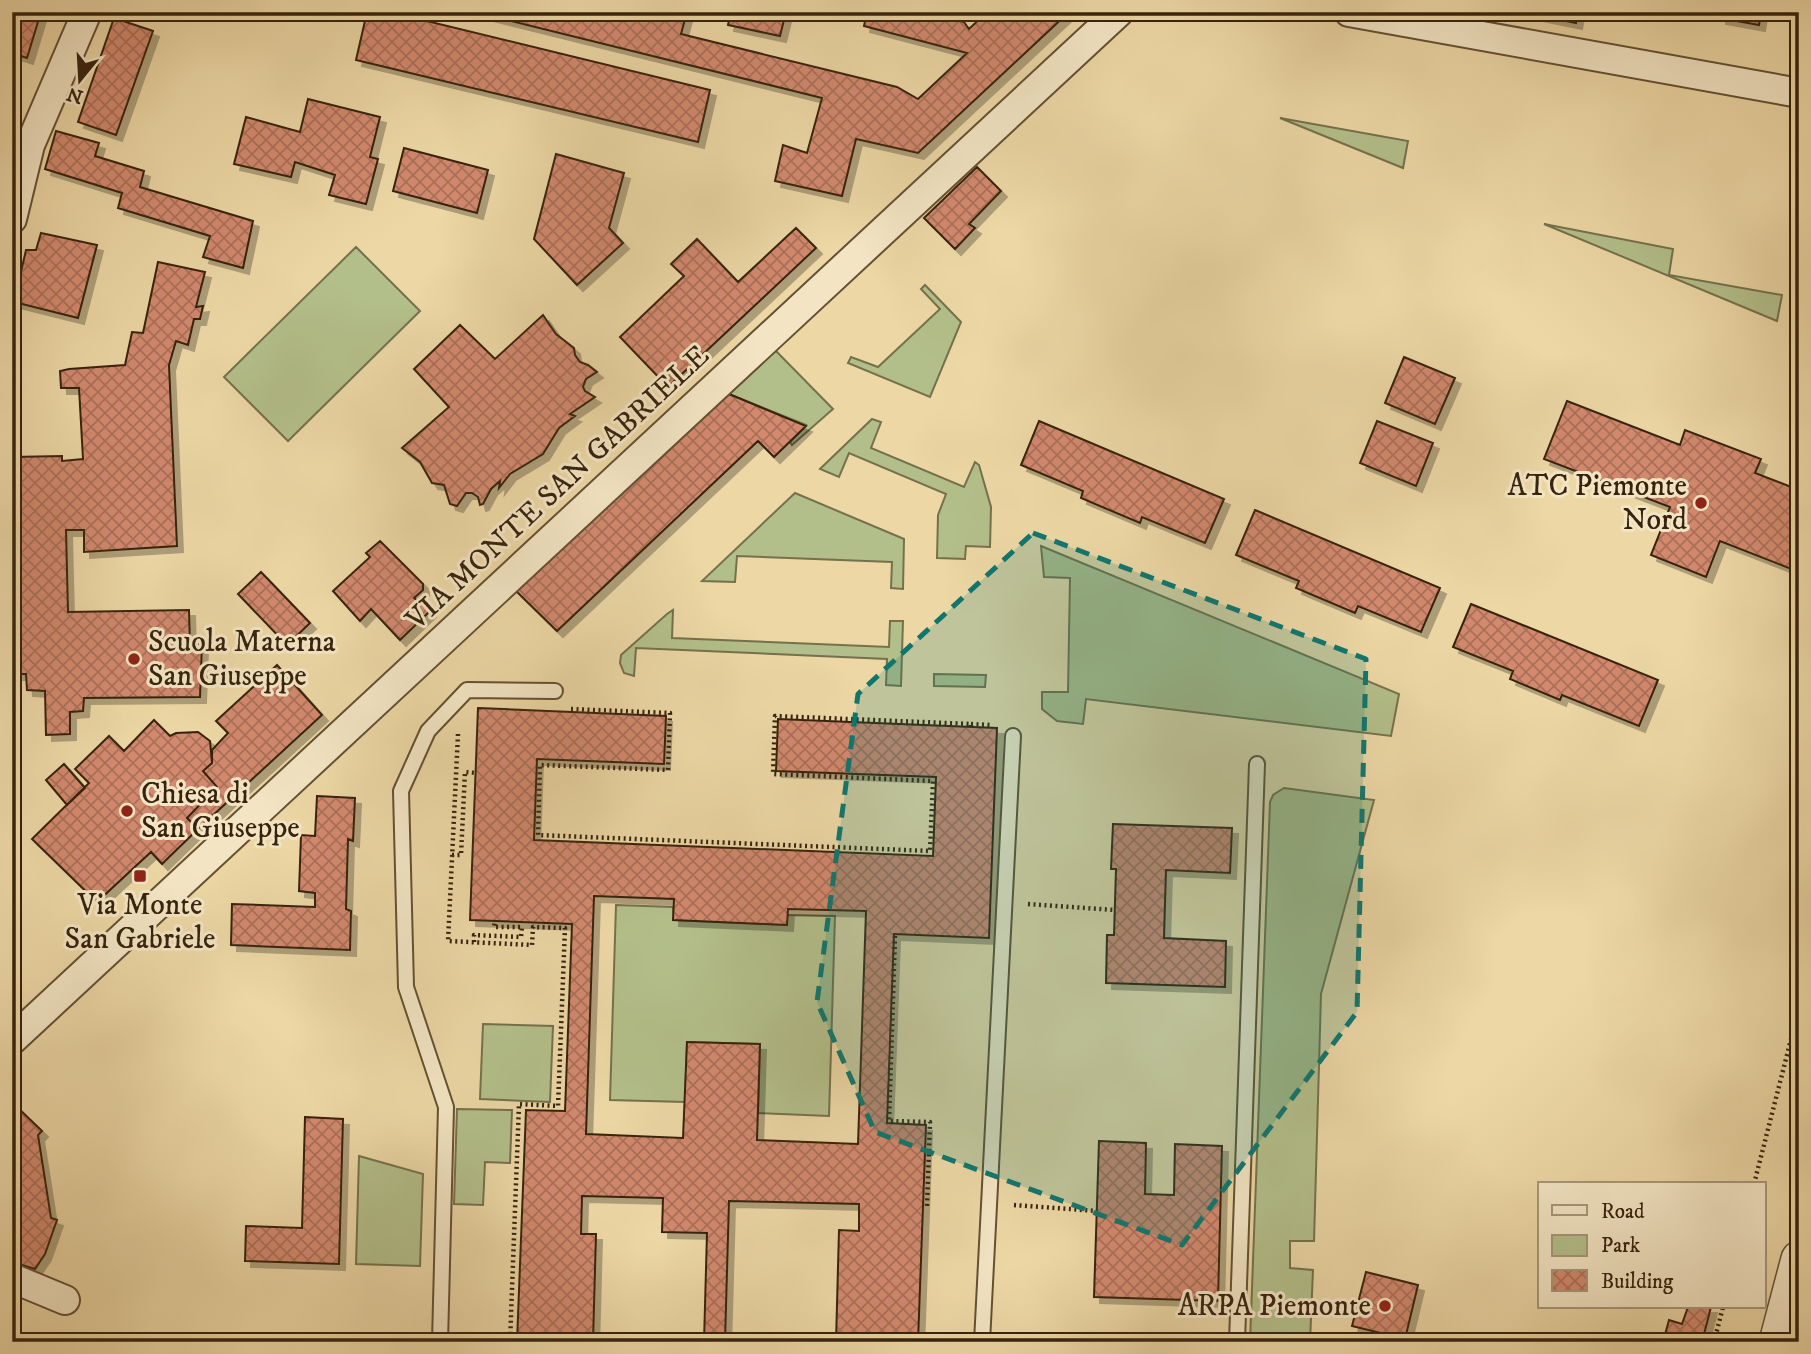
<svg xmlns="http://www.w3.org/2000/svg" width="1811" height="1354" font-family="'IM FELL DW Pica',serif">
<style>
.green{fill:#b3bf8a;stroke:#75714c;stroke-width:2}
.building{fill:url(#building-cross-hatch);stroke:#37230d;stroke-width:2;fill-rule:evenodd;filter:url(#shadow)}
.lines{fill:none;stroke-linecap:round;stroke-linejoin:round}
.service-casing{stroke:#645033;stroke-width:18}
.minor-casing{stroke:#645033;stroke-width:32}
.tertiary-casing{stroke:#645033;stroke-width:38}
.path{stroke:#37230d;stroke-width:4.5;stroke-dasharray:2 3.5;stroke-linecap:butt}
.service{stroke:#f3e5c4;stroke-width:14}
.minor{stroke:#f3e5c4;stroke-width:28}
.tertiary{stroke:#f3e5c4;stroke-width:35}
.marked{fill:#0f766e;fill-opacity:0.2;stroke:#0f766e;stroke-width:5;stroke-dasharray:14 9;stroke-linejoin:round}
.poi-dot{fill:#8f2418;stroke:#f3e5c4;stroke-width:2.5}
.labels{text-anchor:middle;dominant-baseline:central;stroke-width:6;stroke-linejoin:round;paint-order:stroke}
.poi-label{font-size:30px;fill:#37230d;stroke:#f3e5c4;text-anchor:end}
.street-label{font-size:30px;fill:#37230d;stroke:#f3e5c4}
</style>
<defs>
<pattern id="building-cross-hatch" width="8" height="8" patternUnits="userSpaceOnUse" patternTransform="scale(1.75)"><rect width="8" height="8" fill="#d2896e"/><path d="M0 0l8 8M0 8l8-8" fill="none" stroke="#ab7059"/></pattern>
<filter id="shadow"><feDropShadow dx="6" dy="6" stdDeviation="0" flood-color="#0004"/></filter>
</defs>
<rect width="100%" height="100%" fill="#ecd7a5"/>
<filter id="stains"><feTurbulence type="fractalNoise" baseFrequency=".00286" numOctaves="4"/><feColorMatrix values="0 0 0 0 .2 0 0 0 0 .09 0 0 0 0 .02 0 0 0 .5 -.17"/></filter>
<radialGradient id="worn" r=".72"><stop offset=".6" stop-color="#630" stop-opacity="0"/><stop offset="1" stop-color="#630" stop-opacity=".3"/></radialGradient>
<!-- green -->
<path class="green" d="M1280,118l128,23 -5,27z
M1544,224l129,25 -4,26 113,20 -5,26z
M356,247l64,64 -132,130 -64,-64z
M925,285l36,37 -31,75 -82,-34 3,-6 27,10 62,-58 -19,-20z
M775,350l58,59 -41,36 -2,-3 16,-17 -77,-31z
M872,419l9,3 -10,26 93,39 11,-25 4,3 12,42 -1,40 -24,-1 -1,13 -28,-1 1,-43 8,-21 -97,-41 -10,24 -19,-8z
M795,493l109,46 -1,50 -12,-1 1,-26 -155,-6 -2,26 -33,-1z
M1041,546l358,148 -8,42 -305,-37 -3,25 -26,-3 -15,-12v-17h26l2,-114 -26,-1z
M673,610l-1,28 217,9 1,-26h13l-2,65 -15,-1 1,-26 -251,-11 -2,28 -10,-3 -4,-10 1,-8 46,-41z
M934,674l52,1 -1,12 -51,-1z
M1284,788l90,12 -53,194 -7,247h-24v27l23,2 -3,72h-60l20,-540 3,-7z
M616,905l57,2 1,13 112,5 1,-10 48,1 -6,200 -71,-3 2,-69 -73,-2 -2,60 -75,-2z
M483,1024l70,2 -3,76 -70,-3z
M457,1109l55,1 -2,53 -25,-1 -2,43 -29,-1z
M359,1156l64,18 -3,92 -64,-2z"/>
<!-- building -->
<path class="building" d="M12,12h29l-14,46 -15,-5z
M367,12h23l320,78 -12,52 -342,-82z
M475,12h212l-6,22 216,53 21,12 49,-46 -103,-27 3,-14h60l37,10 5,7 18,-17h82l-151,141 -62,-14 -14,57 -67,-15 8,-36 24,8 15,-55z
M731,12h55l-6,24 -52,-11z
M1522,12h56l-2,11z
M1721,12h40l-2,13 -39,-7z
M114,18l39,13 -37,104 -38,-13z
M308,99l72,18 -10,40 8,2 -12,45 -37,-9 6,-20 -40,-13 -4,15 -57,-13 12,-47 54,15z
M56,131l43,12 -4,13 49,15 -4,16 113,34 -10,47 -40,-11 7,-21 -92,-28 4,-15 -77,-24z
M404,148l84,22 -11,43 -84,-22z
M556,154l68,19 -15,55 14,15 -46,42 -43,-46z
M977,167l24,24 -32,33 6,4 -20,21 -31,-31z
M796,228l20,20 -148,139 -48,-50 64,-61 -13,-12 26,-25 41,43z
M41,233l56,12 -19,73 -64,-16 12,-52h10z
M158,262l47,10 -9,35 7,-1 -3,13h-6l-6,26 -12,-4 -7,24 8,181 -93,6v-22h-18l2,82 121,-2 1,35 12,-1 -2,53 -116,1 -1,13 -13,1v22l-24,1 -1,-44 -18,-1 -1,-16h-10l-4,-79v-138l50,-1v5l21,-2 -4,-71h-18l-1,-17 9,-2 56,-4 7,-33 11,1z
M543,315l13,19 18,14 1,7 5,7 8,3 9,7 -11,7 -3,8 2,4 10,6 -25,17 5,2 -16,12 -16,26 -33,20 -11,14 1,-7 -9,8 -8,15 -3,1 -2,-8 -6,-4h-6l-9,13 -7,-2 -6,-19 -12,-2 -12,-21 -18,-14 47,-41 -35,-38 46,-44 35,34z
M1404,357l51,21 -20,46 -50,-21z
M729,394l77,32 -32,31 -16,-16 -201,190 -41,-40z
M1567,401l113,44 5,-15 76,29 -6,14 44,17v82l-79,-31 -14,36 -55,-22 19,-48 -126,-48z
M1039,421l185,78 -19,44 -63,-26 -2,6 -59,-25 2,-7 -62,-26z
M1377,421l56,22 -17,43 -56,-23z
M1255,510l185,78 -19,44 -63,-26 -3,7 -59,-25 3,-7 -63,-26z
M380,541l43,43v6l-9,8 16,13 -30,29 -29,-31 -11,12 -27,-30 37,-34 -4,-4z
M261,572l49,51 -23,22 -49,-51z
M1471,604l187,76 -19,46 -77,-31 -2,5 -50,-21 3,-8 -60,-24z
M277,665l45,50 -124,114 -11,-11 30,-31 -14,-16 9,-8v-13l16,-17 -12,-12z
M478,708l188,8 -2,48 -127,-5 -3,81 399,16 3,-79 -160,-6 2,-52 219,9 -8,210 -95,-4 -7,189 39,2 -8,217h-82l3,-112 20,1v-27l-130,-3 -4,141h-21l3,-109 -45,-1 1,-34 -81,-2 -1,38h15l-3,108h-76l9,-232 39,1 7,-187 -102,-4zM594,896l80,3 -1,21 114,5 1,-16 78,2 -8,233 -101,-4 3,-96 -73,-2 -4,96 -97,-4z
M154,720l16,16 6,-3 22,-1 12,9 2,22 -9,8 14,16 -30,31 11,11 -36,35 -11,-12 -54,50 -65,-63 57,-56 -14,-14 34,-33 15,15z
M64,764l21,24 -18,17 -21,-25z
M317,796l38,2 -2,43 -5,-2 -2,70 5,2 -1,39 -119,-5 1,-41 83,3v-14l-16,-2 2,-56 14,1z
M1113,824l119,4 -2,45 -64,-3 -2,68 62,3 -1,46 -119,-4 1,-48h7l2,-66h-5z
M16,1106l26,25 -4,4 13,83 6,2 -12,34 -10,15 -23,-7v-152z
M305,1117l38,2 -4,145 -94,-3 1,-35 56,2z
M1099,1141l47,2 -1,51 29,1 1,-51 47,2 -4,155 -124,-4z
M1366,1272l52,13 -13,54 -53,-13z
M1688,1307h23l-9,35h-39l6,-22 13,4z"/>
<g class="lines">
<!-- service casing -->
<g class="service-casing">
<path id="service" d="M440,1342l6,-235 -40,-120 -5,-196 27,-60 39,-41 88,1
M982,1342l31,-606
M1237,1342l20,-578"/>
</g>
<!-- minor casing -->
<g class="minor-casing">
<path id="minor" d="M1349,12l450,81
M12,219l18,-74 57,-133
M12,1040l1107,-1028
M12,1278l53,22"/>
</g>
<!-- tertiary casing -->
<g class="tertiary-casing">
<path id="tertiary" d="M1777,1342l22,-83"/>
</g>
<!-- path -->
<path class="path" d="M571,709l99,4 -2,57 -128,-5 -2,70 392,16 3,-70 -160,-7 2,-58 196,8v2
M971,724l20,1
M458,734l-10,207 84,4 1,-18 32,1 -7,178 -39,-2 -9,238
M452,855h9l4,-83 11,1
M1028,904l87,6
M895,936l-6,185 41,1 -3,84h-3
M474,942v-7l47,2 1,-10h-28l1,-6
M1754,1184l45,-176
M1014,1205l83,6
M1714,1342l9,-35"/>
<!-- service -->
<use href="#service" class="service"/>
<!-- minor -->
<use href="#minor" class="minor"/>
<!-- tertiary -->
<use href="#tertiary" class="tertiary"/>
</g>
<!-- marked area -->
<path class="marked" d="M1033,533l333,126 -9,353 -175,233 -307,-113 -58,-130 41,-308z"/>
<!-- markers -->
<g class="poi-dot">
<circle cx="1701" cy="503" r="7"/>
<circle cx="134" cy="659" r="7"/>
<circle cx="127" cy="811" r="7"/>
<rect x="133" y="869" width="14" height="14" rx="3.5"/>
<circle cx="1385" cy="1306" r="7"/>
</g>
<g class="labels">
<!-- poi labels -->
<g class="poi-label">
<text x="1687" y="486">ATC Piemonte<tspan x="1687" dy="34">Nord</tspan></text>
<text x="148" y="642" text-anchor="start">Scuola Materna<tspan x="148" dy="34">San Giuseppe</tspan></text>
<text x="141" y="794" text-anchor="start">Chiesa di<tspan x="141" dy="34">San Giuseppe</tspan></text>
<text x="140" y="905" text-anchor="middle">Via Monte<tspan x="140" dy="34">San Gabriele</tspan></text>
<text x="1371" y="1306">ARPA Piemonte</text>
</g>
<!-- street labels -->
<g class="street-label">
<text transform="translate(558 488) rotate(-43)">VIA MONTE SAN GABRIELE</text>
</g>
</g>
<!-- margin -->
<rect width="1811" height="1354" fill="none" stroke="#ecd7a5" stroke-width="42"/>
<rect x="14" y="14" width="1783" height="1326" fill="none" stroke="#37230d" stroke-width="3.5"/>
<rect x="21" y="21" width="1769" height="1312" fill="none" stroke="#37230d" stroke-width="2"/>
<!-- legend -->
<rect x="1538" y="1182" width="228" height="126" fill="#f3e5c4" stroke="#a8977b" stroke-width="2"/>
<rect x="1552" y="1205" width="35" height="10" fill="#f3e5c4" stroke="#a8977b" stroke-width="2"/>
<text x="1601" y="1218" font-size="21" fill="#37230d">Road</text>
<rect x="1552" y="1235" width="35" height="21" fill="#b3bf8a" stroke="#a8977b" stroke-width="2"/>
<text x="1601" y="1252" font-size="21" fill="#37230d">Park</text>
<rect x="1552" y="1270" width="35" height="21" fill="url(#building-cross-hatch)" stroke="#a8977b" stroke-width="2"/>
<text x="1601" y="1288" font-size="21" fill="#37230d">Building</text>
<!-- north arrow -->
<g transform="translate(80 80) rotate(198)" stroke="#f3e5c4" stroke-width="5" paint-order="stroke">
<path d="M0-5L12 26L0 18L-12 26Z" fill="#37230d"/>
<text y="-10" font-size="19" font-weight="bold" text-anchor="middle" fill="#37230d">N</text>
</g>
<rect width="100%" height="100%" filter="url(#stains)"/>
<rect width="100%" height="100%" fill="url(#worn)"/>
</svg>
